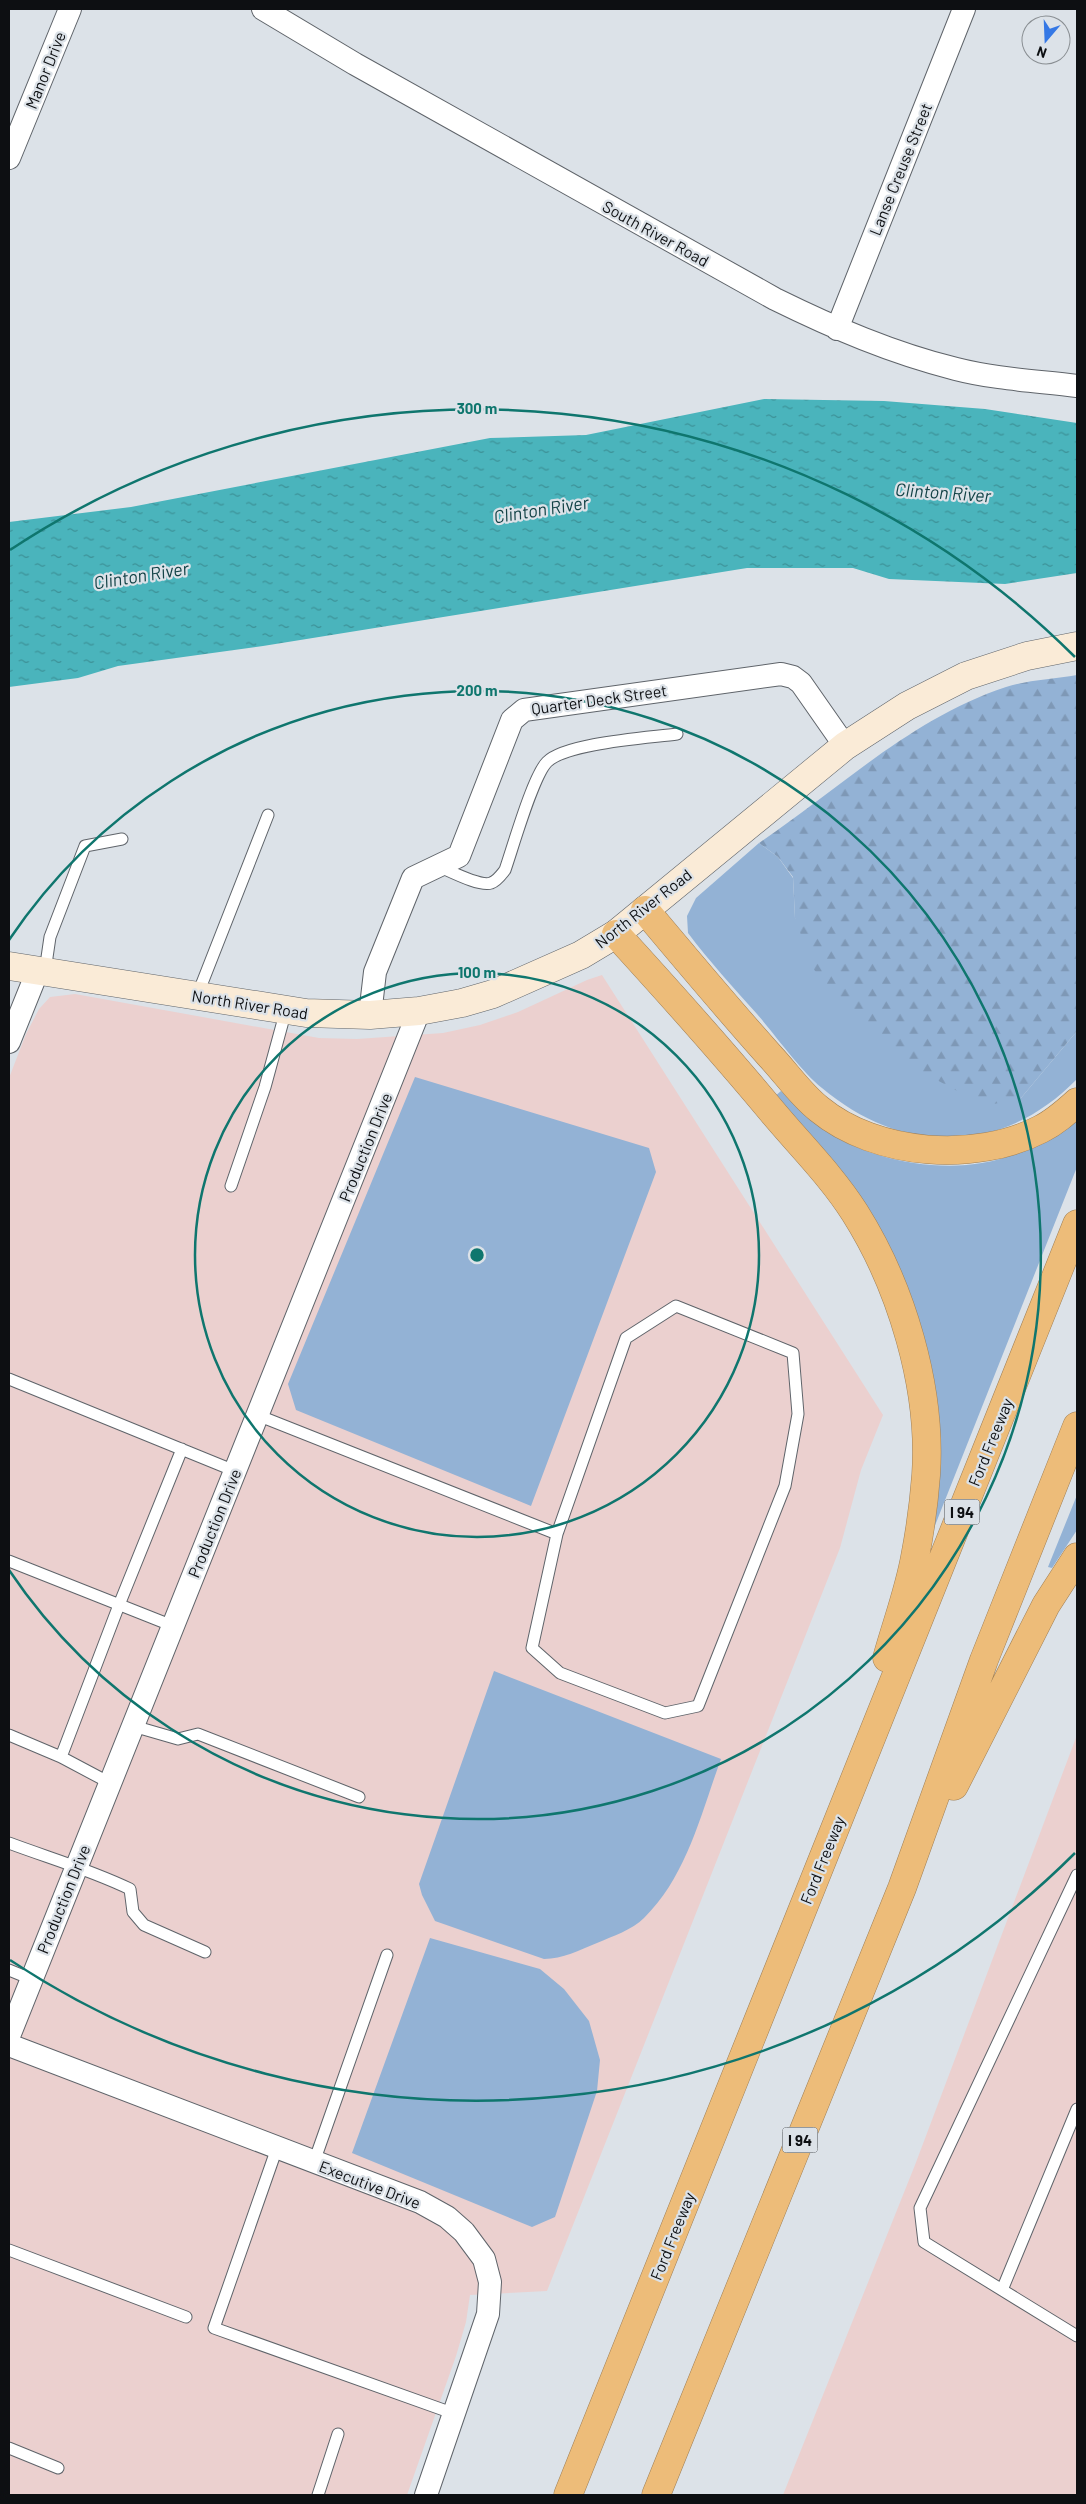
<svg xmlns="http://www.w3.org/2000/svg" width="1086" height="2504" font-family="Barlow,sans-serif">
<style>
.industrial{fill:#ebd0cf}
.grass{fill:#93b2d5}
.forest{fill:url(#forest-firs)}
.water{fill:url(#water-ripples)}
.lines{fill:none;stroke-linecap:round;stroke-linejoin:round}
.lane-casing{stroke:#5f646a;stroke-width:13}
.street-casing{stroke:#5f646a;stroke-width:24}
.secondary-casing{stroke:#5f646a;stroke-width:29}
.highway-casing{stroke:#9f7f55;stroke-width:29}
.lane{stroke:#fff;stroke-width:11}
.street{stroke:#fff;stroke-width:22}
.secondary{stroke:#faebd7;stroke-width:28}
.highway{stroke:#edbc79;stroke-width:28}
.ring{fill:none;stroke:#0f766e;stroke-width:2.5}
.labels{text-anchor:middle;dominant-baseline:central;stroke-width:4.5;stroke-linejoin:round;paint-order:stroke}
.shield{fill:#dce2e8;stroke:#4b4e52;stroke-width:1}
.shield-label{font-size:15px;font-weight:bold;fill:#0d0f12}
.street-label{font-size:16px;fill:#0d0f12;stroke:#dce2e8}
.water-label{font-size:18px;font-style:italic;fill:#124246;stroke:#dce2e8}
.centre{fill:#0f766e;stroke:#dce2e8;stroke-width:2.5}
.ring-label{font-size:15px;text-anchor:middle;font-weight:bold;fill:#0f766e;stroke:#dce2e8;stroke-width:4.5;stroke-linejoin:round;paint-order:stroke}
</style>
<defs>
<pattern id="forest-firs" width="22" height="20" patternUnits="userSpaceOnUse" patternTransform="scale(1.25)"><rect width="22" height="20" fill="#93b2d5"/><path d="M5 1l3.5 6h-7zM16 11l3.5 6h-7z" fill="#7e98b6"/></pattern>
<pattern id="water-ripples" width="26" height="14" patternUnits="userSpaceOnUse" patternTransform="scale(1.25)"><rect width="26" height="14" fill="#4ab4bc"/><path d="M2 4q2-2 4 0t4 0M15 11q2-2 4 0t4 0" fill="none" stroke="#3c9197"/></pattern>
</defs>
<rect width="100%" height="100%" fill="#dce2e8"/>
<!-- industrial -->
<path class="industrial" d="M602,975l281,440 -22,55 -21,78 -293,743 -77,4 -4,27 -10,34 -49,139h-398v-1417l17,-44 13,-25 11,-12 25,-3 244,44 38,1 86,-6 37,-8 38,-13 69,-32z
M1077,1735v760h-294l132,-330z"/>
<!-- grass -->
<path class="grass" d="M759,843l19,14 15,21 2,40 226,180 56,-67v48c-75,77 -174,77 -255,9 -21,-17 -46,-52 -65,-74 -24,-27 -48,-53 -69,-81l-1,-17 9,-18z
M415,1077l234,71 7,24 -125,334 -235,-96 -8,-26z
M781,1091c12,12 25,25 39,36 49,36 137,51 194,27 21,-9 42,-23 63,-35v48l-143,361 -7,-160 -153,-271z
M1077,1495v35l-25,38 -4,-1z
M494,1671l227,88c-20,54 -34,117 -77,159 -12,12 -31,18 -47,25 -18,7 -34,16 -53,16l-109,-38 -13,-26 -3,-11z
M430,1938l110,31 24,20 25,32 11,39 -3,31 -42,126 -23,10 -180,-74z"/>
<!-- forest -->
<path class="forest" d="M1077,675v356l-56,67 -27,6 -22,-5 -50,-27 -78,-64 -32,-41 -17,-49 -2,-41 -15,-20 -19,-14c80,-54 153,-125 247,-156 22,-7 48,-8 71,-12z"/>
<!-- water -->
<path class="water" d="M764,399l120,2 101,8 92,14v150l-72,11 -116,-5 -36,-11h-106l-484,78 -145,20 -40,12 -69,9v-165l122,-15 359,-69 96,-3z"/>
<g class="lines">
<!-- lane casing -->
<g class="lane-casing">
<path id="lane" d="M438,866c12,5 42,21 53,17 6,-2 10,-8 14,-13 8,-23 28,-94 42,-108 19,-19 100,-24 130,-28
M45,971l5,-34 35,-91 37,-7
M197,996l71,-181
M231,1186l34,-99 21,-77
M9,1379l226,92
M257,1415l300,119 -25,114 28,25 105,40 33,-7 87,-220 13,-72 -5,-61 -117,-47 -50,32 -69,196
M9,1561l164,65
M133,1726l45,13 20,-5 161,63
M9,1735l52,22 49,26
M61,1757l58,-152 63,-156
M9,1843c40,15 82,27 121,46l3,23 11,13 61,27
M1077,1875l-157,333 4,34 153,94
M9,1970l22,9
M277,2148l-63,180 241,86
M314,2162l73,-207
M9,2250l177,67
M1002,2290l75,-181
M9,2448l49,20
M318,2495l20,-61"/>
</g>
<!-- street casing -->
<g class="street-casing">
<path id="street" d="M263,9l92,55 420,235c59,29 117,54 181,70 39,10 81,12 121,17
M9,158l61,-149
M837,329l127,-320
M370,1015l5,-43 38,-94 46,-22 53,-136 12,-10 257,-36 12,3 8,6 44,63
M9,1042l29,-72
M9,2036l410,-1025
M9,2045l411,157 27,15 17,15 20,27 6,23 -2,32 -62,181"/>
</g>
<!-- secondary casing -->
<g class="secondary-casing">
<path id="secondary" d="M9,966l297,47 64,2 49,-4 43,-8 31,-9 88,-39 35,-21 229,-188 62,-40 59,-30 61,-20 50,-10"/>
</g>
<!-- highway casing -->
<g class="highway-casing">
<path id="highway" d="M645,910c41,49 82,98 125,146 16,17 31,39 49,53 57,47 157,54 222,20 14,-7 25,-17 36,-27
M616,934c52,57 104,115 154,175 28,34 61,66 85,104 46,73 77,174 71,262 -2,27 -6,56 -11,82 -6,34 -19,68 -28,101
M954,1786l92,-181 31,-48
M568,2495l509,-1271
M656,2495l246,-607 82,-228 93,-234"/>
</g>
<!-- lane -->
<use href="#lane" class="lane"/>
<!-- street -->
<use href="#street" class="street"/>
<!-- secondary -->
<use href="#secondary" class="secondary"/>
<!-- highway -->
<use href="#highway" class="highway"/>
</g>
<!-- distance rings -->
<g class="ring">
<circle cx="477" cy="1255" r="282"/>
<path d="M9 940A564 564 0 1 1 9 1570"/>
<path d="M1075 1853A846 846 0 0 1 10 1960M10 550A846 846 0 0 1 1075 657"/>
</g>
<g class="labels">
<!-- shield labels -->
<g class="shield">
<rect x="944.5" y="1499.5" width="35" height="25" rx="4"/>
<rect x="782.5" y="2127.5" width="35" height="25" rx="4"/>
</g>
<g class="shield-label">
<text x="962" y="1512">I 94</text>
<text x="800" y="2140">I 94</text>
</g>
<!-- street labels -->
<g class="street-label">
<text transform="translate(45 70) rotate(-68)">Manor Drive</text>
<text transform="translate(900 169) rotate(-68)">Lanse Creuse Street</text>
<text transform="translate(656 233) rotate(29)">South River Road</text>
<text transform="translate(599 699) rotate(-8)">Quarter Deck Street</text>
<text transform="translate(643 908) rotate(-38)">North River Road</text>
<text transform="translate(250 1004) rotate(9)">North River Road</text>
<text transform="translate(365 1147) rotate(-68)">Production Drive</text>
<text transform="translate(990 1442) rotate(-68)">Ford Freeway</text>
<text transform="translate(214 1523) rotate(-68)">Production Drive</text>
<text transform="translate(822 1860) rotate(-68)">Ford Freeway</text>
<text transform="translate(63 1899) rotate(-68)">Production Drive</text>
<text transform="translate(370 2184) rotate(21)">Executive Drive</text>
<text transform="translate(672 2236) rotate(-68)">Ford Freeway</text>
</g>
<!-- water labels -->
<g class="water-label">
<text transform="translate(943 492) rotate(4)">Clinton River</text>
<text transform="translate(541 509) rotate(-9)">Clinton River</text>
<text transform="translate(141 575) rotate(-9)">Clinton River</text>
</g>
</g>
<circle cx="477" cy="1255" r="8" class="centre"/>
<g class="ring-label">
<text x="477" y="414">300 m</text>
<text x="477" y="696">200 m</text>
<text x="477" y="978">100 m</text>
</g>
<!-- border -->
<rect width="1086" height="2504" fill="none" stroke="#0d0f12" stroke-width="20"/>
<!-- north arrow -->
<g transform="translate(1046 40) rotate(199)"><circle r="24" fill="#dce2e8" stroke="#898e92"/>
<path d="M0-4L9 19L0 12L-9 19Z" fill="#3578e5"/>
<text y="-8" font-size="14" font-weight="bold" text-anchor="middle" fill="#0d0f12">N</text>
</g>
</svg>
